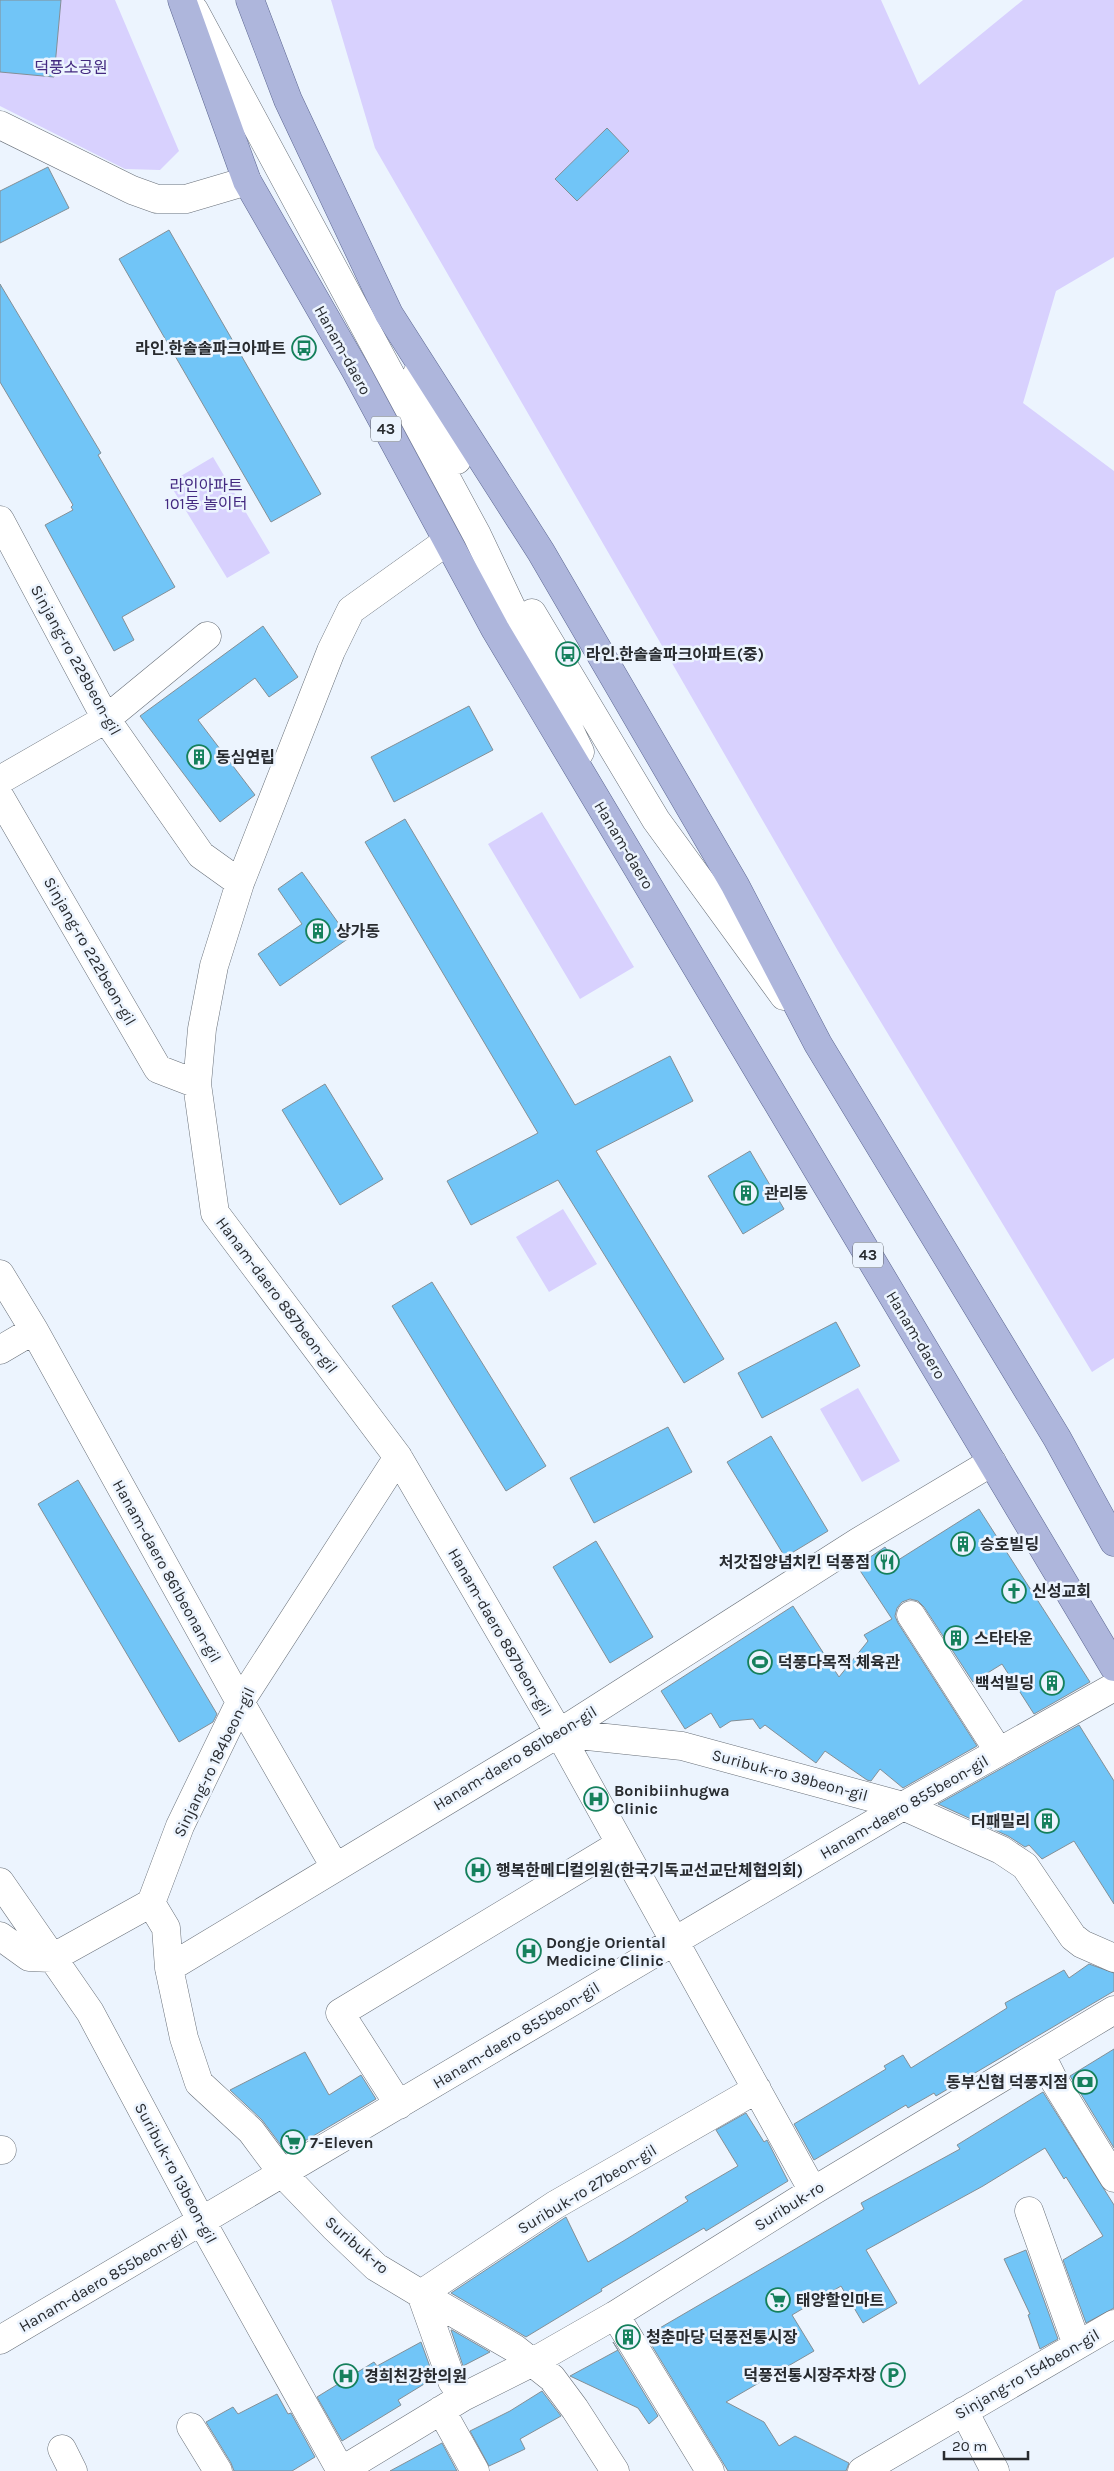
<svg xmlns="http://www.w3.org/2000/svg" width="1114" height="2471" font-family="Karla,'Noto Sans KR',sans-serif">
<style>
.green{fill:#d8d1fe}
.building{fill:#71c5f7;stroke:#848f96}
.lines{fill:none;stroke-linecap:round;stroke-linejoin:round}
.minor-casing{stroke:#697079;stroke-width:29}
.major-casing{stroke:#5c6690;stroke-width:29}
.minor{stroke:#fff;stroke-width:28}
.major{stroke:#aeb6dc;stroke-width:28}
.labels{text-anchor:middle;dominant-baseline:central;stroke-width:5;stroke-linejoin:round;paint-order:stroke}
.shield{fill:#ecf4fe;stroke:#63676d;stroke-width:1}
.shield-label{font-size:15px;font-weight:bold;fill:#282b2f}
.park-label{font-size:16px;fill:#432980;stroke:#ecf4fe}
.poi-label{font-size:16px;font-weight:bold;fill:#282b2f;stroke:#ecf4fe;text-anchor:start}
.street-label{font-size:16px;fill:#282b2f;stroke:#ecf4fe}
</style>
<rect width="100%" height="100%" fill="#ecf4fe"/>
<!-- green -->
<path class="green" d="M0,0h115l64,151 -19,19 -35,-1 -125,-63z
M331,0h550l38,85 104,-85h91v257l-58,34 -33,112 91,68v887l-22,14 -254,-421 -463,-803z
M213,457l57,96 -43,25 -58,-95z
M542,812l92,155 -54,32 -92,-155z
M563,1209l34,55 -48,28 -33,-55z
M858,1388l42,73 -38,21 -42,-73z"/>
<!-- building -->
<path class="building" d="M0,0h61l-7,77 -54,-5z
M607,128l22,23 -52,50 -22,-22z
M48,167l21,41 -69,35v-52z
M169,230l152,264 -50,28 -152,-263z
M0,284l101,169 -3,2 77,132 -53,30 12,23 -20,11 -69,-126 28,-15 -2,-3 2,-2 -73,-123z
M263,626l35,51 -29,20 -14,-19 -57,42 57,75 -35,27 -80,-106z
M469,706l24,44 -99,52 -23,-45z
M405,819l170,286 95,-49 23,45 -97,50 128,208 -40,24 -126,-203 -87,45 -24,-44 91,-48 -173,-291z
M302,872l47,66 -69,48 -22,-32 44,-30 -24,-35z
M325,1084l58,95 -43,26 -58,-95z
M750,1151l34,58 -41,25 -35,-58z
M432,1282l114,184 -40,25 -114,-185z
M836,1322l24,44 -98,52 -24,-45z
M668,1427l24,45 -98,51 -24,-45z
M771,1436l57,95 -43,26 -58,-95z
M78,1480l139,234 -4,8 -34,20 -141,-238z
M979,1509l111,173 -56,32 -32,-50 -29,18 -49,-75 -6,-6 -8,-2 -8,3 -5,6 -2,8 3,7 79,123 -74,42 -23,-19 -9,12 -4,-1 -42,-29 -9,12 -51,-38 -5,4 -7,-10 -22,2 -11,7 -9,-15 -26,16 -24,-38 132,-85 46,71 29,-36 -4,-6 28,-16 -35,-53 28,-19 10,15z
M596,1541l57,96 -43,26 -57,-96z
M1079,1725l35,56v123l-40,-63 -32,18 -13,-14 -4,2 -17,-11 -70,-32z
M1089,1964l25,9v18l-178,105 -2,-3 -26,15 -2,-3 -92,55 -20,-36 92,-55 -2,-3 19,-11 8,13 96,-60 -2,-5 59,-33 5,8z
M1114,2049v99l-44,-72z
M305,2052l24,43 32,-20 15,24 -90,53 -24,-32 -32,-30z
M1043,2092l71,113v103l-28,15 -23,-63 40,-24 -37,-59 -2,2 -19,-31 -62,38 -117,64 31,53 -34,20 -22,-37 -49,29 22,36 -88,51 38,20 15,24 16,-10 54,27 -3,8h-118l-82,-135 218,-127 -3,-6 99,-54 -3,-4z
M746,2113l18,29 3,-2 21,41 -82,50 -2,-3 -103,61 1,2 -76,46 -75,-44 115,-76 22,45 37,-22 63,-39 -3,-4 53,-31 -22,-36z
M1026,2250l32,89 -18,10 -12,-34 2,-1 -26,-55z
M451,2330h1l38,22 -27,14z
M421,2342l13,36 -36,22 3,5 -59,36 -25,-44 57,-35 3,4z
M613,2342l45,74 -9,8 -11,-16 -68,-32 48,-26z
M542,2391l19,25 -41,23 5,10 -36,17 -19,-35 40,-20z
M277,2394l11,20 3,-1 24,44 -23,14h-58l-3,-8 -25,-41 27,-15 5,7z
M442,2443l15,28h-67z"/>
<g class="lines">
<!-- minor casing -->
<g class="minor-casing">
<path id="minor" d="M194,10l283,525 103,217
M0,125l132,65 25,9h29l61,-18
M417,374l40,86
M0,520l106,199 95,136 39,28
M446,542l-95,68 -20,41 -91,232 -26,83 -12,63 -5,55 18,129 183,244 161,276 254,458
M532,613l124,207 128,176
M0,780l106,-61 101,-83
M0,797l158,272 39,15
M0,1274l34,56 206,372 95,165
M0,1350l34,-20
M911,1615l88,137
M559,1733l123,13 221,60 98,44 24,16 48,71 9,7 32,14
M0,1882l90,130 112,210 139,249
M151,1903l15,25 3,40 15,70 15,45 52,48 32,43 51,53 42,40 45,27 31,87 11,16
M0,1936l29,21 23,1 99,-55 29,-77 60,-124 158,-245
M169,1968l390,-235 299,-191 134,-80
M1041,2055l11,22 62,101
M399,2105l-59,-92 280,-169
M0,2150h2
M1029,2211l48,134
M615,2315l95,156
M0,2340l903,-534 211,-119
M441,2410l34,61
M964,2411l31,60
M191,2427l27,44
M62,2449l11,22
M341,2471l122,-74 68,-34 84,-48 198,-124 301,-181
M615,2471l-40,-62 -23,-31 -38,-30 -93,-54 134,-89 202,-116
M862,2471l252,-147"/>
</g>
<!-- major casing -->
<g class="major-casing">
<path id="major" d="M182,0l65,181 109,190 139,258 619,1038
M250,0l38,100 101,214 152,238 194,333 83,159 239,394 57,104"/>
</g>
<!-- minor -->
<use href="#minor" class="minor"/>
<!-- major -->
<use href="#major" class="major"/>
</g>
<!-- icons -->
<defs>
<g id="bus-ring" transform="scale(1.25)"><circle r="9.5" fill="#ecf4fe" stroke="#15805c" stroke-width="1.5"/><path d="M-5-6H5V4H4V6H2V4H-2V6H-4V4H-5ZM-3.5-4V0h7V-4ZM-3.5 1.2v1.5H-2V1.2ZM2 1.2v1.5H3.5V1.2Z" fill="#15805c"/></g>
<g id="building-ring" transform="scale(1.25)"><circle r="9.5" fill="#ecf4fe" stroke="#15805c" stroke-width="1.5"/><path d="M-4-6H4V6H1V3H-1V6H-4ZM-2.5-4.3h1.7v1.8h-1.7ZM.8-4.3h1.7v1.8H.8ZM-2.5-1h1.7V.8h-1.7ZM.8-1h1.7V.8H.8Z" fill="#15805c"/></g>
<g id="restaurant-ring" transform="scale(1.25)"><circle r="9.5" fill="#ecf4fe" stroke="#15805c" stroke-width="1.5"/><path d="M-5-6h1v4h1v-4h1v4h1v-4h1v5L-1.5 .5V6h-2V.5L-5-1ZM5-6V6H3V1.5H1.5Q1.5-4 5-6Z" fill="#15805c"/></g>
<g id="church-ring" transform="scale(1.25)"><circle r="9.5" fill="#ecf4fe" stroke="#15805c" stroke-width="1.5"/><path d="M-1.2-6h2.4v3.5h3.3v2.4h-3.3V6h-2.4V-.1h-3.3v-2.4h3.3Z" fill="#15805c"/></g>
<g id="stadium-ring" transform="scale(1.25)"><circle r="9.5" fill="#ecf4fe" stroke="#15805c" stroke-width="1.5"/><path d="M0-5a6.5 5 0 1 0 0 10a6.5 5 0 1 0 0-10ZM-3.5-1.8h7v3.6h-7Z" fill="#15805c"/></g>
<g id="hospital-ring" transform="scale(1.25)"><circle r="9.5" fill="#ecf4fe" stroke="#15805c" stroke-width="1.5"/><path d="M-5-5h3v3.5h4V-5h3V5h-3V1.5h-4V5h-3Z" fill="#15805c"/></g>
<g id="bank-ring" transform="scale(1.25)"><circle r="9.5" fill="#ecf4fe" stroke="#15805c" stroke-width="1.5"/><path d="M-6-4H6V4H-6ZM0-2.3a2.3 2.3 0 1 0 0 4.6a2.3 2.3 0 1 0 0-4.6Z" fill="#15805c"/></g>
<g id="supermarket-ring" transform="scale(1.25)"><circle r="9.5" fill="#ecf4fe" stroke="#15805c" stroke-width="1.5"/><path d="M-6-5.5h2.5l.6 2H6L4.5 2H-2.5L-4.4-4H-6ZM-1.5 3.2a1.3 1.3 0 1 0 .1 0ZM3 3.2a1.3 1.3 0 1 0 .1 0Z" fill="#15805c"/></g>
<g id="parking-ring" transform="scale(1.25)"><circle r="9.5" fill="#ecf4fe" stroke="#15805c" stroke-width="1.5"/><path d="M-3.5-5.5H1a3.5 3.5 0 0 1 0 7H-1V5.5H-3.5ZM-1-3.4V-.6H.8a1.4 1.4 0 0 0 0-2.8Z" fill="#15805c"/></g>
</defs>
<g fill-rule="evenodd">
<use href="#bus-ring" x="304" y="348"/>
<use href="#bus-ring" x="568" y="654"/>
<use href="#building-ring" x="199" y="757"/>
<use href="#building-ring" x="318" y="931"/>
<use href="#building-ring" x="746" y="1193"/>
<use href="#building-ring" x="963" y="1544"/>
<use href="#restaurant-ring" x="887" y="1562"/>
<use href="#church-ring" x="1014" y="1591"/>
<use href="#building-ring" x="956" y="1638"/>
<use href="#stadium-ring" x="760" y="1662"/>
<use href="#building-ring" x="1052" y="1683"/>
<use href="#hospital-ring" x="596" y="1799"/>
<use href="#building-ring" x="1047" y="1821"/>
<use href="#hospital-ring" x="478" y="1870"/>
<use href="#hospital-ring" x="529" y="1951"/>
<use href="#bank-ring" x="1085" y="2082"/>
<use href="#supermarket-ring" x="293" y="2142"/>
<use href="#supermarket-ring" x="778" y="2300"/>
<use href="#building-ring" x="628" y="2337"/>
<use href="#parking-ring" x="893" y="2375"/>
<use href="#hospital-ring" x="346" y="2376"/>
</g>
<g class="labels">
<!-- shield labels -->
<g class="shield">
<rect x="371" y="416.5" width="30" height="25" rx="4"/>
<rect x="853" y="1242.5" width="30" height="25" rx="4"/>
</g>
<g class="shield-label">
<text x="386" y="429">43</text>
<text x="868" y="1255">43</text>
</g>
<!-- park labels -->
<g class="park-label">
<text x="71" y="67">덕풍소공원</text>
<text x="206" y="485">라인아파트<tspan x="206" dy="18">101동 놀이터</tspan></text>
</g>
<!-- poi labels -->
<g class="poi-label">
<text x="286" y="348" text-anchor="end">라인.한솔솔파크아파트</text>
<text x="586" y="654">라인.한솔솔파크아파트(중)</text>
<text x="216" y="757">동심연립</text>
<text x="336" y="931">상가동</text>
<text x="764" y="1193">관리동</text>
<text x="980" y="1544">승호빌딩</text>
<text x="870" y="1562" text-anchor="end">처갓집양념치킨 덕풍점</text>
<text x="1032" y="1591">신성교회</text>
<text x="974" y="1638">스타타운</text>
<text x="778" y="1662">덕풍다목적 체육관</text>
<text x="1034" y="1683" text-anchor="end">백석빌딩</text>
<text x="614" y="1790">Bonibiinhugwa<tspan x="614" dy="18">Clinic</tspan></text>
<text x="1030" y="1821" text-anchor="end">더패밀리</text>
<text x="496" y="1870">행복한메디컬의원(한국기독교선교단체협의회)</text>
<text x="546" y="1942">Dongje Oriental<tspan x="546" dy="18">Medicine Clinic</tspan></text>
<text x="1068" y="2082" text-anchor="end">동부신협 덕풍지점</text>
<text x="310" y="2142">7-Eleven</text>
<text x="796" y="2300">태양할인마트</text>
<text x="646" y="2337">청춘마당 덕풍전통시장</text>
<text x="876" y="2375" text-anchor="end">덕풍전통시장주차장</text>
<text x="364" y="2376">경희천강한의원</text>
</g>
<!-- street labels -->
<g class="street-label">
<text transform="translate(343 350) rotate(61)">Hanam-daero</text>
<text transform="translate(76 660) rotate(61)">Sinjang-ro 228beon-gil</text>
<text transform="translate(624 845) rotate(59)">Hanam-daero</text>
<text transform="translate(90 951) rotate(60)">Sinjang-ro 222beon-gil</text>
<text transform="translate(277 1295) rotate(53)">Hanam-daero 887beon-gil</text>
<text transform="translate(916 1335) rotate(59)">Hanam-daero</text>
<text transform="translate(167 1571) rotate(61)">Hanam-daero 861beonan-gil</text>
<text transform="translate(500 1632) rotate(60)">Hanam-daero 887beon-gil</text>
<text transform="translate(515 1758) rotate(-31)">Hanam-daero 861beon-gil</text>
<text transform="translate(214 1762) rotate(-64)">Sinjang-ro 184beon-gil</text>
<text transform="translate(790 1775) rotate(15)">Suribuk-ro 39beon-gil</text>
<text transform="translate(904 1807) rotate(-30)">Hanam-daero 855beon-gil</text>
<text transform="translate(516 2035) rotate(-31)">Hanam-daero 855beon-gil</text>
<text transform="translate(176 2173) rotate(62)">Suribuk-ro 13beon-gil</text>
<text transform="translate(587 2189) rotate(-31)">Suribuk-ro 27beon-gil</text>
<text transform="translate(789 2206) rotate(-32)">Suribuk-ro</text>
<text transform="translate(357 2245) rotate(41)">Suribuk-ro</text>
<text transform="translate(103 2280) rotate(-30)">Hanam-daero 855beon-gil</text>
<text transform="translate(1027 2374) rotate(-30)">Sinjang-ro 154beon-gil</text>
</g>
</g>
<!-- scale -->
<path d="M944 2451v8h84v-8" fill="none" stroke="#282b2f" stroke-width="2.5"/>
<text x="952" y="2451" font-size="15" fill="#282b2f" stroke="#ecf4fe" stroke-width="4" paint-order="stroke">20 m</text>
</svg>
